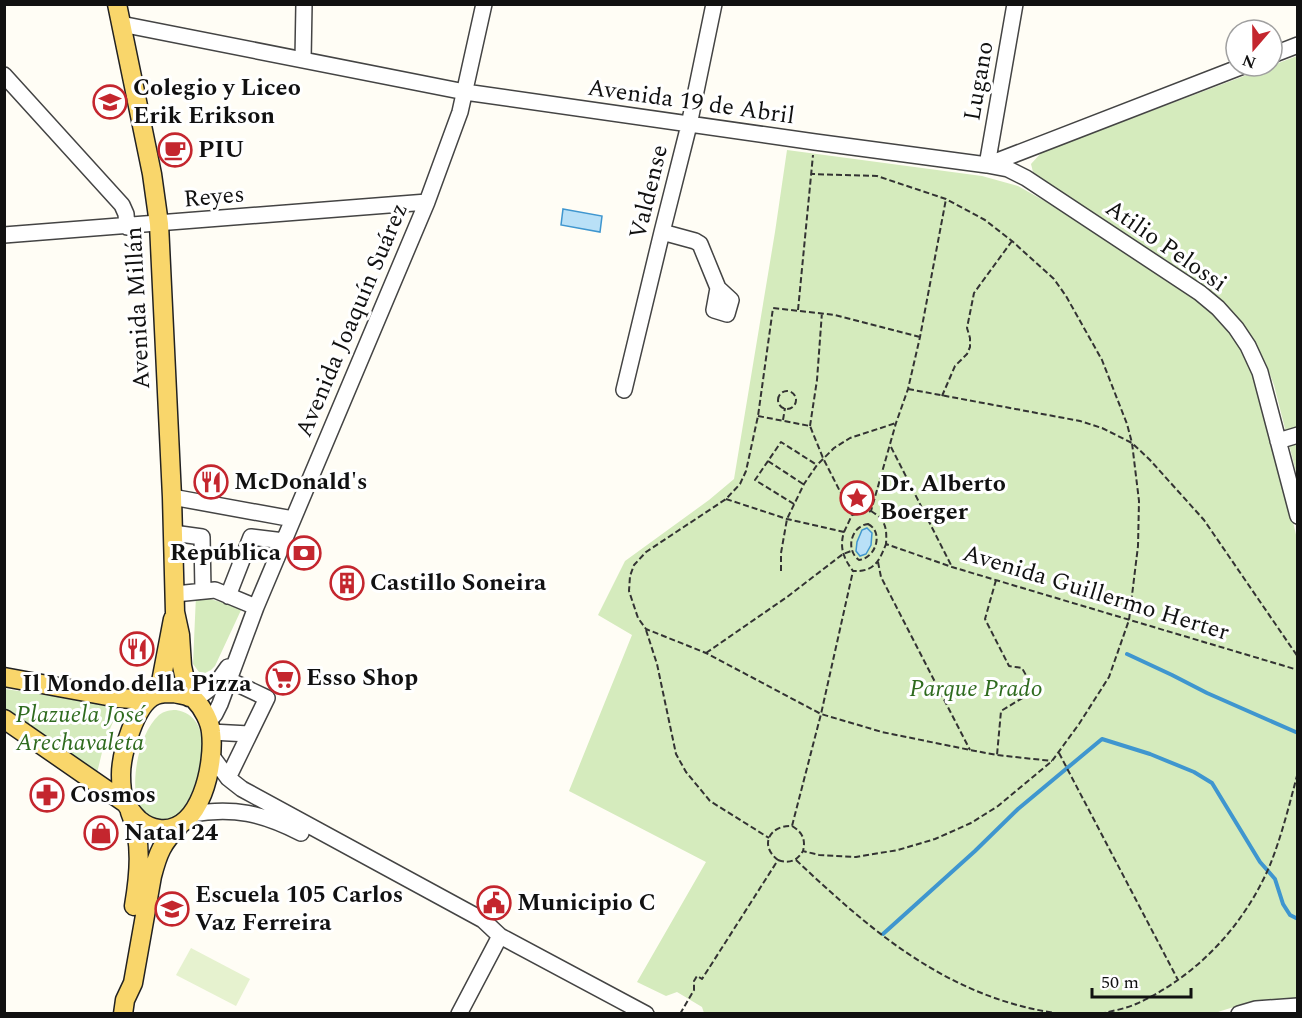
<svg xmlns="http://www.w3.org/2000/svg" width="1302" height="1018" font-family="Spectral,serif">
<style>
.green{fill:#d5ebbd}
.pitch{fill:#e6f2cf}
.water{fill:#b9e0f7;stroke:#3f96cf;stroke-width:1.5}
.lines{fill:none;stroke-linecap:round;stroke-linejoin:round}
.stream{stroke:#3f96cf;stroke-width:4}
.minor-casing{stroke:#444;stroke-width:18}
.major-casing{stroke:#222;stroke-width:21}
.path{stroke:#333;stroke-width:2;stroke-dasharray:6 3;stroke-linecap:butt}
.minor{stroke:#fff;stroke-width:15}
.major{stroke:#f9d66b;stroke-width:18}
.labels{text-anchor:middle;dominant-baseline:central;stroke-width:6;stroke-linejoin:round;paint-order:stroke}
.street-label{font-size:24px;fill:#111;stroke:#fff}
.poi-label{font-size:24px;font-weight:bold;fill:#111;stroke:#fff;text-anchor:start}
.park-label{font-size:24px;font-style:italic;fill:#2f6b1f;stroke:#fff}
</style>
<rect width="100%" height="100%" fill="#fffdf5"/>
<!-- green -->
<path class="green" d="M1297,56v420l-23,-91 -8,-21 -15,-27 -18,-24 -193,-134 -7,-7 -2,-8 11,-12z
M787,150l195,26 36,10 39,22 140,92 24,21 16,19 12,21 34,118 14,60v459c-28,2 -57,5 -84,16l-509,-1 -2,-6 -25,-15 -11,4 -29,-14 69,-120 -137,-71 63,-156 -34,-20 27,-54 84,-61 25,-21 41,-247z
M196,595l46,13 -27,58 -4,4 -8,4 -4,-2 -6,-8z
M5,689l107,16 4,2 2,4 -13,29 -8,33 -10,-2 -67,-54 -15,-8z
M176,710c43,7 24,73 8,97 -3,5 -7,12 -12,13 -7,3 -16,2 -22,-1 -8,-5 -11,-9 -13,-18 -6,-25 3,-69 22,-86 5,-4 11,-5 17,-5z"/>
<!-- pitch -->
<path class="pitch" d="M191,948l59,31 -14,27 -60,-31z"/>
<!-- water -->
<path class="water" d="M563,209l39,7 -2,16 -39,-7z
M867,528l5,5 -1,12 -5,9 -6,2 -4,-5 1,-9 5,-12z"/>
<g class="lines">
<!-- stream -->
<path class="stream" d="M1127,654l45,21 35,18 91,40
M883,934l92,-83 43,-42 84,-70 48,15 44,18 18,11 48,79 15,17 8,25 7,11 8,4"/>
<!-- minor casing -->
<g class="minor-casing">
<path id="minor" d="M1015,4l-28,161 21,4 18,9 174,115 18,15 18,20 12,18 12,26 38,144
M121,24l344,68 350,50 172,23 256,-99
M1272,55l26,-10
M303,60l1,-56
M4,75l118,130 4,9 1,13
M662,232l33,9 5,3 18,44 -4,22 13,4 4,-14 -13,-12
M4,235l423,-33
M624,390l38,-158 27,-107 25,-121
M1278,441l20,-6
M172,497l121,22
M173,533l29,4 1,54
M175,594l40,-4 41,17
M228,596l23,-59 33,4
M195,700l21,-16 12,-17
M208,722l7,-8 5,-10 36,-97 171,-405 33,-90 24,-108
M211,732l38,2
M211,755l17,23 14,11 241,131 17,16 146,78
M228,778l39,-80 -38,-18
M191,814c43,-7 71,-1 110,19
M459,1014l41,-78
M1239,1014l17,-5 42,-3"/>
</g>
<!-- major casing -->
<g class="major-casing">
<path id="major" d="M117,4l35,170 7,50 13,273 3,115 5,23 2,31 7,31
M4,677l114,21 29,2
M174,693c7,2 16,2 21,7 8,8 15,22 16,32 4,31 -10,102 -52,97 -8,-1 -14,-4 -20,-9 -15,-15 -18,-23 -18,-45 0,-20 14,-72 35,-80 5,-2 12,-2 18,-2z
M156,694l5,-12 12,-63
M4,719l120,83
M130,812c13,29 9,64 4,94
M123,1014l2,-14 8,-17 19,-107c6,-23 10,-33 27,-50"/>
</g>
<!-- path -->
<path class="path" d="M798,310l15,-155
M920,337l-85,-22 -62,-7 -15,108 -12,55 -6,13 -14,15 -80,53 -12,13 -4,11 -1,15 9,27 8,11 60,24 115,61 61,18 88,18 27,5 55,6
M908,389l172,32 22,7 30,15 18,17 54,60 94,137
M778 400a9 9 0 1 1 18 0a9 9 0 1 1-18 0Z
M942,396l13,-30 12,-12 3,-7v-9l-3,-10 7,-35 38,-52
M758,416l52,10 13,32 29,57
M783,420l2,-12
M810,426l7,-46 5,-68
M891,447l61,120
M768,461l35,23
M726,499l61,20 57,13c-5,16 0,27 9,39 21,1 26,-9 33,-27
M794,504l-39,-24 26,-38 36,23
M871,511c15,9 16,17 15,33l66,23 346,103
M868,524c16,8 8,34 -9,36 -14,-10 -8,-34 9,-36z
M844,532l8,-17 19,-4 25,-88 12,-34 12,-52 26,-138
M878,562l3,15 89,173
M781,571v-18l6,-34 17,-35 13,-19 17,-17 16,-10 46,-15
M996,580l-11,39 24,47 13,2 11,20 -1,3 -3,3 -28,17 -4,44
M646,630l11,34 19,90 10,18 24,29 59,37
M706,653l81,-56 56,-43 8,-3
M1059,753l119,227
M792,826c10,6 14,13 11,25
M778,860c11,4 19,1 25,-9l16,4 37,2 42,-7 37,-11 36,-16 27,-17 54,-45 27,-37 30,-47 20,-57 9,-74 1,-45 -7,-58 -5,-19 -25,-64 -36,-64 -12,-17 -42,-38 -27,-21 -39,-21 -69,-23 -66,-2
M796,860c66,62 131,120 221,145 15,4 29,7 45,9
M680,1014l14,-24v-9l3,-5 5,3 76,-119c-19,-14 -9,-35 14,-34l29,-112 32,-143
M1100,1014c11,-3 25,-5 36,-10 60,-27 108,-78 134,-139 12,-30 20,-63 28,-93"/>
<!-- minor -->
<use href="#minor" class="minor"/>
<!-- major -->
<use href="#major" class="major"/>
</g>
<!-- icons -->
<defs>
<g id="school-ring" transform="scale(1.725)"><circle r="9.5" fill="#fff" stroke="#c4262e" stroke-width="1.5"/><path d="M0-5L7-2L0 1L-7-2ZM-4 1L0 2.5L4 1V4Q0 6-4 4Z" fill="#c4262e"/></g>
<g id="cafe-ring" transform="scale(1.725)"><circle r="9.5" fill="#fff" stroke="#c4262e" stroke-width="1.5"/><path d="M-5.5-4.5H6V0H3Q3 3.5 0 3.5H-2.5Q-5.5 3.5-5.5 0ZM3-3.2v2h1.7v-2ZM-6 4.5H4V6H-6Z" fill="#c4262e"/></g>
<g id="restaurant-ring" transform="scale(1.725)"><circle r="9.5" fill="#fff" stroke="#c4262e" stroke-width="1.5"/><path d="M-5-6h1v4h1v-4h1v4h1v-4h1v5L-1.5 .5V6h-2V.5L-5-1ZM5-6V6H3V1.5H1.5Q1.5-4 5-6Z" fill="#c4262e"/></g>
<g id="sight-ring" transform="scale(1.725)"><circle r="9.5" fill="#fff" stroke="#c4262e" stroke-width="1.5"/><path d="M0-6L1.8-2.2L6-1.7L2.9 1.2L3.7 5.4L0 3.3L-3.7 5.4L-2.9 1.2L-6-1.7L-1.8-2.2Z" fill="#c4262e"/></g>
<g id="bank-ring" transform="scale(1.725)"><circle r="9.5" fill="#fff" stroke="#c4262e" stroke-width="1.5"/><path d="M-6-4H6V4H-6ZM0-2.3a2.3 2.3 0 1 0 0 4.6a2.3 2.3 0 1 0 0-4.6Z" fill="#c4262e"/></g>
<g id="building-ring" transform="scale(1.725)"><circle r="9.5" fill="#fff" stroke="#c4262e" stroke-width="1.5"/><path d="M-4-6H4V6H1V3H-1V6H-4ZM-2.5-4.3h1.7v1.8h-1.7ZM.8-4.3h1.7v1.8H.8ZM-2.5-1h1.7V.8h-1.7ZM.8-1h1.7V.8H.8Z" fill="#c4262e"/></g>
<g id="supermarket-ring" transform="scale(1.725)"><circle r="9.5" fill="#fff" stroke="#c4262e" stroke-width="1.5"/><path d="M-6-5.5h2.5l.6 2H6L4.5 2H-2.5L-4.4-4H-6ZM-1.5 3.2a1.3 1.3 0 1 0 .1 0ZM3 3.2a1.3 1.3 0 1 0 .1 0Z" fill="#c4262e"/></g>
<g id="pharmacy-ring" transform="scale(1.725)"><circle r="9.5" fill="#fff" stroke="#c4262e" stroke-width="1.5"/><path d="M-2-6h4v4h4v4h-4v4h-4v-4h-4v-4h4Z" fill="#c4262e"/></g>
<g id="shop-ring" transform="scale(1.725)"><circle r="9.5" fill="#fff" stroke="#c4262e" stroke-width="1.5"/><path d="M-5-2.5h2.3a2.7 3.5 0 0 1 5.4 0H5L5.5 6h-11ZM-1.5-2.5h3a1.5 2.3 0 0 0-3 0Z" fill="#c4262e"/></g>
<g id="civic-ring" transform="scale(1.725)"><circle r="9.5" fill="#fff" stroke="#c4262e" stroke-width="1.5"/><path d="M-.6-6.5H3V-4.5H.6V-3L4-1V1h2V6H-6V1h2V-1L-.6-3ZM-1.2 2.5V6h2.4V2.5Z" fill="#c4262e"/></g>
</defs>
<g fill-rule="evenodd">
<use href="#school-ring" x="110" y="102"/>
<use href="#cafe-ring" x="175" y="150"/>
<use href="#restaurant-ring" x="211" y="482"/>
<use href="#sight-ring" x="857" y="498"/>
<use href="#bank-ring" x="304" y="553"/>
<use href="#building-ring" x="347" y="583"/>
<use href="#restaurant-ring" x="137" y="649"/>
<use href="#supermarket-ring" x="283" y="678"/>
<use href="#pharmacy-ring" x="47" y="795"/>
<use href="#shop-ring" x="101" y="833"/>
<use href="#civic-ring" x="494" y="903"/>
<use href="#school-ring" x="172" y="909"/>
</g>
<g class="labels">
<!-- street labels -->
<g class="street-label">
<text transform="translate(979 81) rotate(-80)">Lugano</text>
<text transform="translate(691 102) rotate(8)">Avenida 19 de Abril</text>
<text transform="translate(649 192) rotate(-76)">Valdense</text>
<text transform="translate(214 197) rotate(-5)">Reyes</text>
<text transform="translate(1166 246) rotate(35)">Atilio Pelossi</text>
<text transform="translate(138 308) rotate(-93)">Avenida Millán</text>
<text transform="translate(352 320) rotate(-67)">Avenida Joaquín Suárez</text>
<text transform="translate(1096 593) rotate(17)">Avenida Guillermo Herter</text>
</g>
<!-- poi labels -->
<g class="poi-label">
<text x="133" y="88">Colegio y Liceo<tspan x="133" dy="28">Erik Erikson</tspan></text>
<text x="198" y="150">PIU</text>
<text x="234" y="482">McDonald's</text>
<text x="880" y="484">Dr. Alberto<tspan x="880" dy="28">Boerger</tspan></text>
<text x="281" y="553" text-anchor="end">República</text>
<text x="370" y="583">Castillo Soneira</text>
<text x="306" y="678">Esso Shop</text>
<text x="137" y="684" text-anchor="middle">Il Mondo della Pizza</text>
<text x="70" y="795">Cosmos</text>
<text x="124" y="833">Natal 24</text>
<text x="195" y="895">Escuela 105 Carlos<tspan x="195" dy="28">Vaz Ferreira</tspan></text>
<text x="517" y="903">Municipio C</text>
</g>
<!-- park labels -->
<g class="park-label">
<text x="976" y="689">Parque Prado</text>
<text x="80" y="715">Plazuela José<tspan x="80" dy="28">Arechavaleta</tspan></text>
</g>
</g>
<!-- border -->
<rect width="1302" height="1018" fill="none" stroke="#111111" stroke-width="12"/>
<!-- north arrow -->
<g transform="translate(1254 48) rotate(200)"><circle r="28" fill="#ffffff" stroke="#a0a0a0" stroke-width="1.5"/>
<path d="M0-4.5L10 22L0 15L-10 22Z" fill="#c4262e"/>
<text y="-9" font-size="16" font-weight="bold" text-anchor="middle" fill="#111111">N</text>
</g>
<!-- scale -->
<path d="M1092 988v9h99v-9" fill="none" stroke="#111111" stroke-width="3"/>
<text x="1101" y="988" font-size="18" fill="#111111" stroke="#ffffff" stroke-width="4.5" paint-order="stroke">50 m</text>
</svg>
